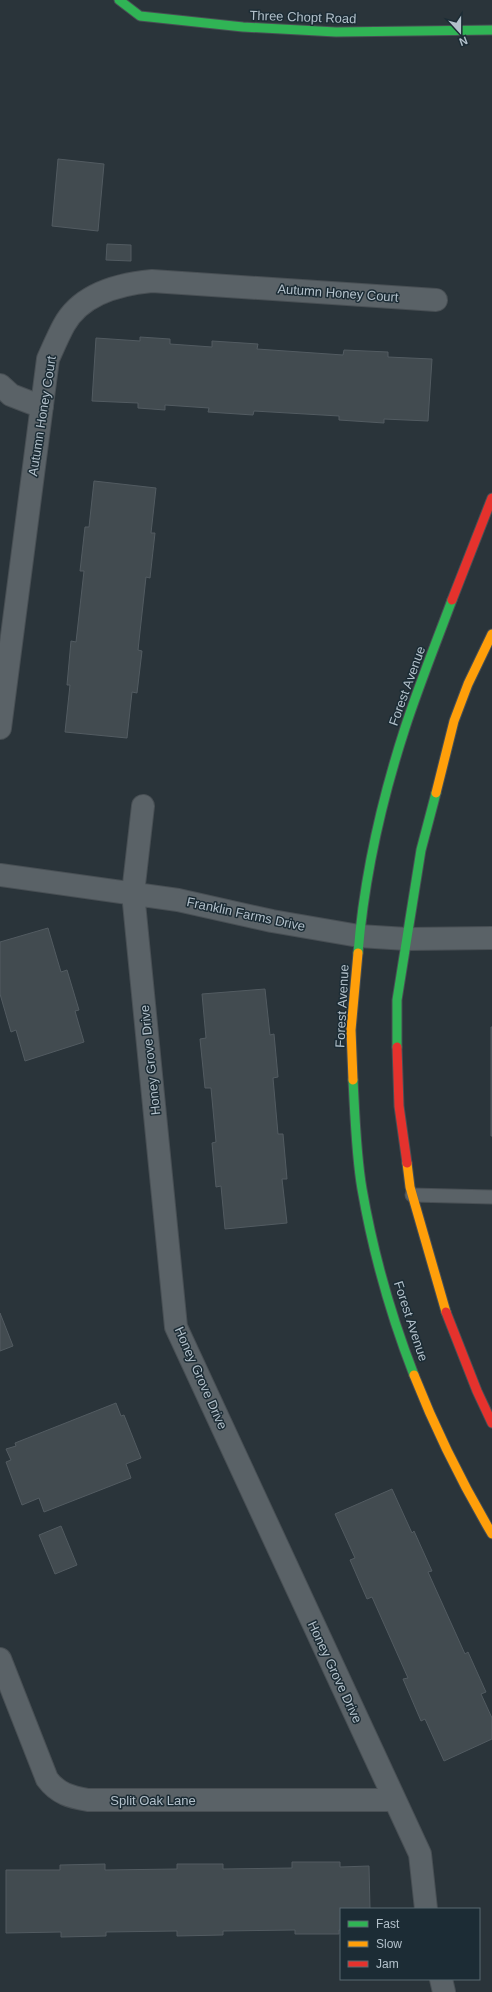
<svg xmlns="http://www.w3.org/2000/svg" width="492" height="1992" font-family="Arial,sans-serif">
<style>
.building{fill:#424b50;stroke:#525b61}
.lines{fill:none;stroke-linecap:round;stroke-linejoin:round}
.lane-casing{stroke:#484f54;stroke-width:15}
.street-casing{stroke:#484f54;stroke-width:24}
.fast-casing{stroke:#484f54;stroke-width:11}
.slow-casing{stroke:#484f54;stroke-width:11}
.jam-casing{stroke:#484f54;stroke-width:11}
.lane{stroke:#5a6267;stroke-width:13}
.street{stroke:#5a6267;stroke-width:22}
.fast{stroke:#30b455;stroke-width:9}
.slow{stroke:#ff9f0a;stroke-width:9}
.jam{stroke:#e5322d;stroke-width:9}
.labels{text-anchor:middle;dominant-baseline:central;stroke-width:3;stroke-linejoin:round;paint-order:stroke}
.street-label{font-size:13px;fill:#b3c1cb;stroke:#1c2c35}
</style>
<rect width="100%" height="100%" fill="#2a343a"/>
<!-- building -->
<path class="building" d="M58,159l46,5 -6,67 -46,-5z
M107,244l24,1v16l-25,-1z
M140,337l30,2v5l42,3v-6l46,3 -1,5 86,6 1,-5 44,2v5l44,2 -4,62 -44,-2v4l-45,-3v-4l-85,-5 -1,4 -45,-3 1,-4 -44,-3v5l-27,-2v-5l-46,-2 4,-63 44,3z
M94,481l62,7 -5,45h4l-5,45 -4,-1 -8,73 4,1 -5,42 -5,-1 -5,46 -62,-6 5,-47h-3l4,-44 5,1 8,-71h-4l5,-44h4z
M48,928l13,44 6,-2 12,40 -4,1 9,31 -59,19 -9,-31 -5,2 -11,-38v-52z
M265,989l5,46 4,-1 4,43 -5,1 5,56h5l4,45h-5l5,44 -62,6 -4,-43 -5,1 -4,-44 4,-1 -5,-54h-6l-5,-49 6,-1 -4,-44z
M491,1027h1v109h-1z
M0,1313l13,33 -13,5z
M116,1403l5,13 3,-1 17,43 -15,6 5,14 -87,34 -5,-14 -17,7 -16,-43 5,-2 -5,-11 10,-3 -1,-3z
M392,1489l20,44 2,-2 18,40 -4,1 37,82 3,-2 18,40 -5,2 11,24v21l-48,22 -19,-42 -4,2 -18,-42 5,-1 -36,-81 -5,2 -17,-39 5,-2 -20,-44z
M61,1526l16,39 -22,9 -16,-39z
M292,1862h48v5l29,-1 1,43h-29v21h-2v4h-44v-4l-72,1v4l-46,1v-5l-71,1v4l-45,1v-5l-55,1v-63h54v-5l45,-1v6l72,-1v-5h46v5l69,-1z"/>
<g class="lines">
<!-- lane casing -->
<g class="lane-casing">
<path id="lane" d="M412,1195l80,2"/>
</g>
<!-- street casing -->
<g class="street-casing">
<path id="street" d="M0,385l11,10 31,12
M0,728l48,-369c5,-11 10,-23 16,-34 17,-31 55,-41 88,-44l284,19
M143,806l-10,87 43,434 244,527 6,55
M0,875l178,25 94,21 87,15 48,3 85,-1
M0,1659l47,120c11,15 24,18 41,21h306
M441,1979l3,13"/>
</g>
<!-- fast casing -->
<g class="fast-casing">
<path id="fast" d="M119,0l21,16 103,11 93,5 156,-2
M358,953c6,-74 24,-154 47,-225 14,-43 31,-85 47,-128
M397,1047v-47l24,-150 15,-57
M353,1080c2,36 3,74 9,109 11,63 29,127 52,186"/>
</g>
<!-- slow casing -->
<g class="slow-casing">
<path id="slow" d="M436,793l18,-72 14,-37 24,-50
M353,1080l-2,-50 7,-77
M407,1163l3,24 36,125
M414,1375c22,56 48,108 78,159"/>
</g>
<!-- jam casing -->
<g class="jam-casing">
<path id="jam" d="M452,600l40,-102
M397,1047l2,59 8,57
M446,1312l31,79 15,32"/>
</g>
<!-- lane -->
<use href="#lane" class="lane"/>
<!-- street -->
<use href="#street" class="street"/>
<!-- fast -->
<use href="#fast" class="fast"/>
<!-- slow -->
<use href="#slow" class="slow"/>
<!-- jam -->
<use href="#jam" class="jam"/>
</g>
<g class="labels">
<!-- street labels -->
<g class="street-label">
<text transform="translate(303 17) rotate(2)">Three Chopt Road</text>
<text transform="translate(338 293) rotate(4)">Autumn Honey Court</text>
<text transform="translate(42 416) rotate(-81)">Autumn Honey Court</text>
<text transform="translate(407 686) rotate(-70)">Forest Avenue</text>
<text transform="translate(246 914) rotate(12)">Franklin Farms Drive</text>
<text transform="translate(342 1006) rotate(-87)">Forest Avenue</text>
<text transform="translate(150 1060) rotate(-96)">Honey Grove Drive</text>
<text transform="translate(411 1321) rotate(72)">Forest Avenue</text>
<text transform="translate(201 1378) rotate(66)">Honey Grove Drive</text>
<text transform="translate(335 1672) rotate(65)">Honey Grove Drive</text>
<text x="153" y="1800">Split Oak Lane</text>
</g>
</g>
<!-- legend -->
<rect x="340" y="1908" width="140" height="72" fill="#1c2c35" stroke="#586871"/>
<rect x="348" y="1921" width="20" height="6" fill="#30b455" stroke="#586871"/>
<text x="376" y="1928" font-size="12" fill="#b3c1cb">Fast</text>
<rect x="348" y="1941" width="20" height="6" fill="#ff9f0a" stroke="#586871"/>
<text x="376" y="1948" font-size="12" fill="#b3c1cb">Slow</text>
<rect x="348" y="1961" width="20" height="6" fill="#e5322d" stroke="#586871"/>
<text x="376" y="1968" font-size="12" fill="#b3c1cb">Jam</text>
<!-- north arrow -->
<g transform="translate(460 32) rotate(159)" stroke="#1c2c35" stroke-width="3" paint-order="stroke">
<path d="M0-3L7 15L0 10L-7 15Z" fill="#b3c1cb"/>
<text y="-6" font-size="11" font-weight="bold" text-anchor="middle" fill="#b3c1cb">N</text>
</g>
</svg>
